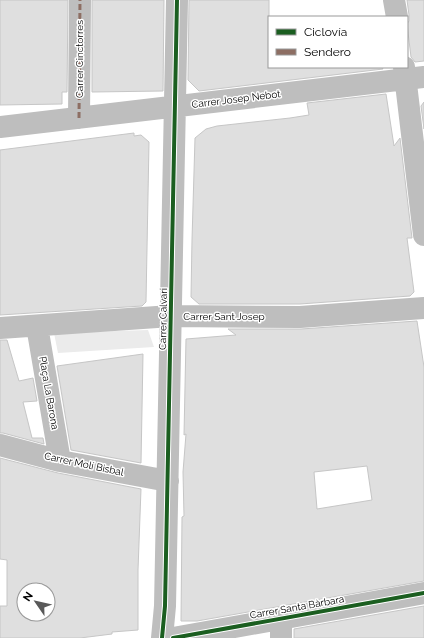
<svg xmlns="http://www.w3.org/2000/svg" width="424" height="638" font-family="Raleway,sans-serif">
<style>
.green{fill:#ebebeb}
.building{fill:#dfdfdf;stroke:#c6c6c6;fill-rule:evenodd}
.lines{fill:none;stroke-linecap:round;stroke-linejoin:round}
.minor{stroke:#bebebe;stroke-width:22}
.quiet{stroke:#8d6e63;stroke-width:3;stroke-dasharray:6 3;stroke-linecap:butt}
.cycleway-casing{stroke:#fff;stroke-width:6}
.cycleway{stroke:#1b5e20;stroke-width:4}
.labels{text-anchor:middle;dominant-baseline:central;stroke-width:3;stroke-linejoin:round;paint-order:stroke}
.street-label{font-size:10px;fill:#000;stroke:#fff}
</style>
<rect width="100%" height="100%" fill="#fff"/>
<!-- green -->
<path class="green" d="M148,330l6,17 -96,6 -4,-20z"/>
<!-- building -->
<path class="building" d="M0,0h68l-1,92h-5v12l-62,1z
M92,0h72l-1,91 -71,1z
M189,0h80v67h113l1,2 -184,22 -11,-11z
M407,0h17v61l-9,1 -4,-5 -4,-33 2,-3v-6z
M386,94l8,52 6,-8 12,100h-5l7,54 -4,4 -110,8h-101l-8,-7 1,-57 3,-102 11,-9 11,-3 73,-8 19,-3 -2,-12z
M424,102v27l-3,-23z
M134,133v3l7,-1 8,7 -3,160 -4,4 -142,9v-165z
M417,321l7,46v214l-227,40h-16l1,-104 2,-1 -1,-44 3,-38 -2,1 2,-96 50,-4 -8,-6h73zM367,466l5,34 -55,9 -3,-37z
M0,340h7l12,41 14,-3 4,23 -14,1 9,36h11l1,6 -41,-11h-3z
M143,354l-2,109 -70,-13 -14,-84z
M0,458l58,15 83,16 -3,81v60l-26,2v2l-32,4h-80v-32h7v-46l-7,-1zM24,590h24v24h-24z
M424,606v32h-130v-9z"/>
<g class="lines">
<!-- minor -->
<path class="minor" d="M394,0l3,17
M404,67l20,168
M79,118l1,-118
M0,127l424,-50
M37,326l23,135
M0,328l171,-12 129,1 124,-9
M0,445l60,16 108,20
M162,638l3,-32 12,-606
M173,638l251,-45
M281,638v-20"/>
<!-- quiet -->
<path class="quiet" d="M79,118l1,-118"/>
<!-- cycleway casing -->
<g class="cycleway-casing">
<path id="cycleway" d="M162,638l3,-32 12,-606
M173,638l251,-45"/>
</g>
<!-- cycleway -->
<use href="#cycleway" class="cycleway"/>
</g>
<g class="labels">
<!-- street labels -->
<g class="street-label">
<text transform="translate(79 59) rotate(-90)">Carrer Cinctorres</text>
<text transform="translate(236 99) rotate(-7)">Carrer Josep Nebot</text>
<text x="224" y="316">Carrer Sant Josep</text>
<text transform="translate(163 319) rotate(-89)">Carrer Calvari</text>
<text transform="translate(49 393) rotate(80)">Plaça La Barona</text>
<text transform="translate(84 464) rotate(12)">Carrer Molí Bisbal</text>
<text transform="translate(297 607) rotate(-10)">Carrer Santa Bàrbara</text>
</g>
</g>
<!-- legend -->
<rect x="268" y="16" width="140" height="52" fill="#ffffff" stroke="#999999"/>
<rect x="276" y="29" width="20" height="6" fill="#1b5e20" stroke="#999999"/>
<text x="304" y="36" font-size="12" fill="#000000">Ciclovía</text>
<rect x="276" y="49" width="20" height="6" fill="#8d6e63" stroke="#999999"/>
<text x="304" y="56" font-size="12" fill="#000000">Sendero</text>
<!-- north arrow -->
<g transform="translate(36 602) rotate(304)"><circle r="19" fill="#ffffff" stroke="#999999"/>
<path d="M0-3L7 15L0 10L-7 15Z" fill="#595959"/>
<text y="-6" font-size="11" font-weight="bold" text-anchor="middle" fill="#000000">N</text>
</g>
</svg>
